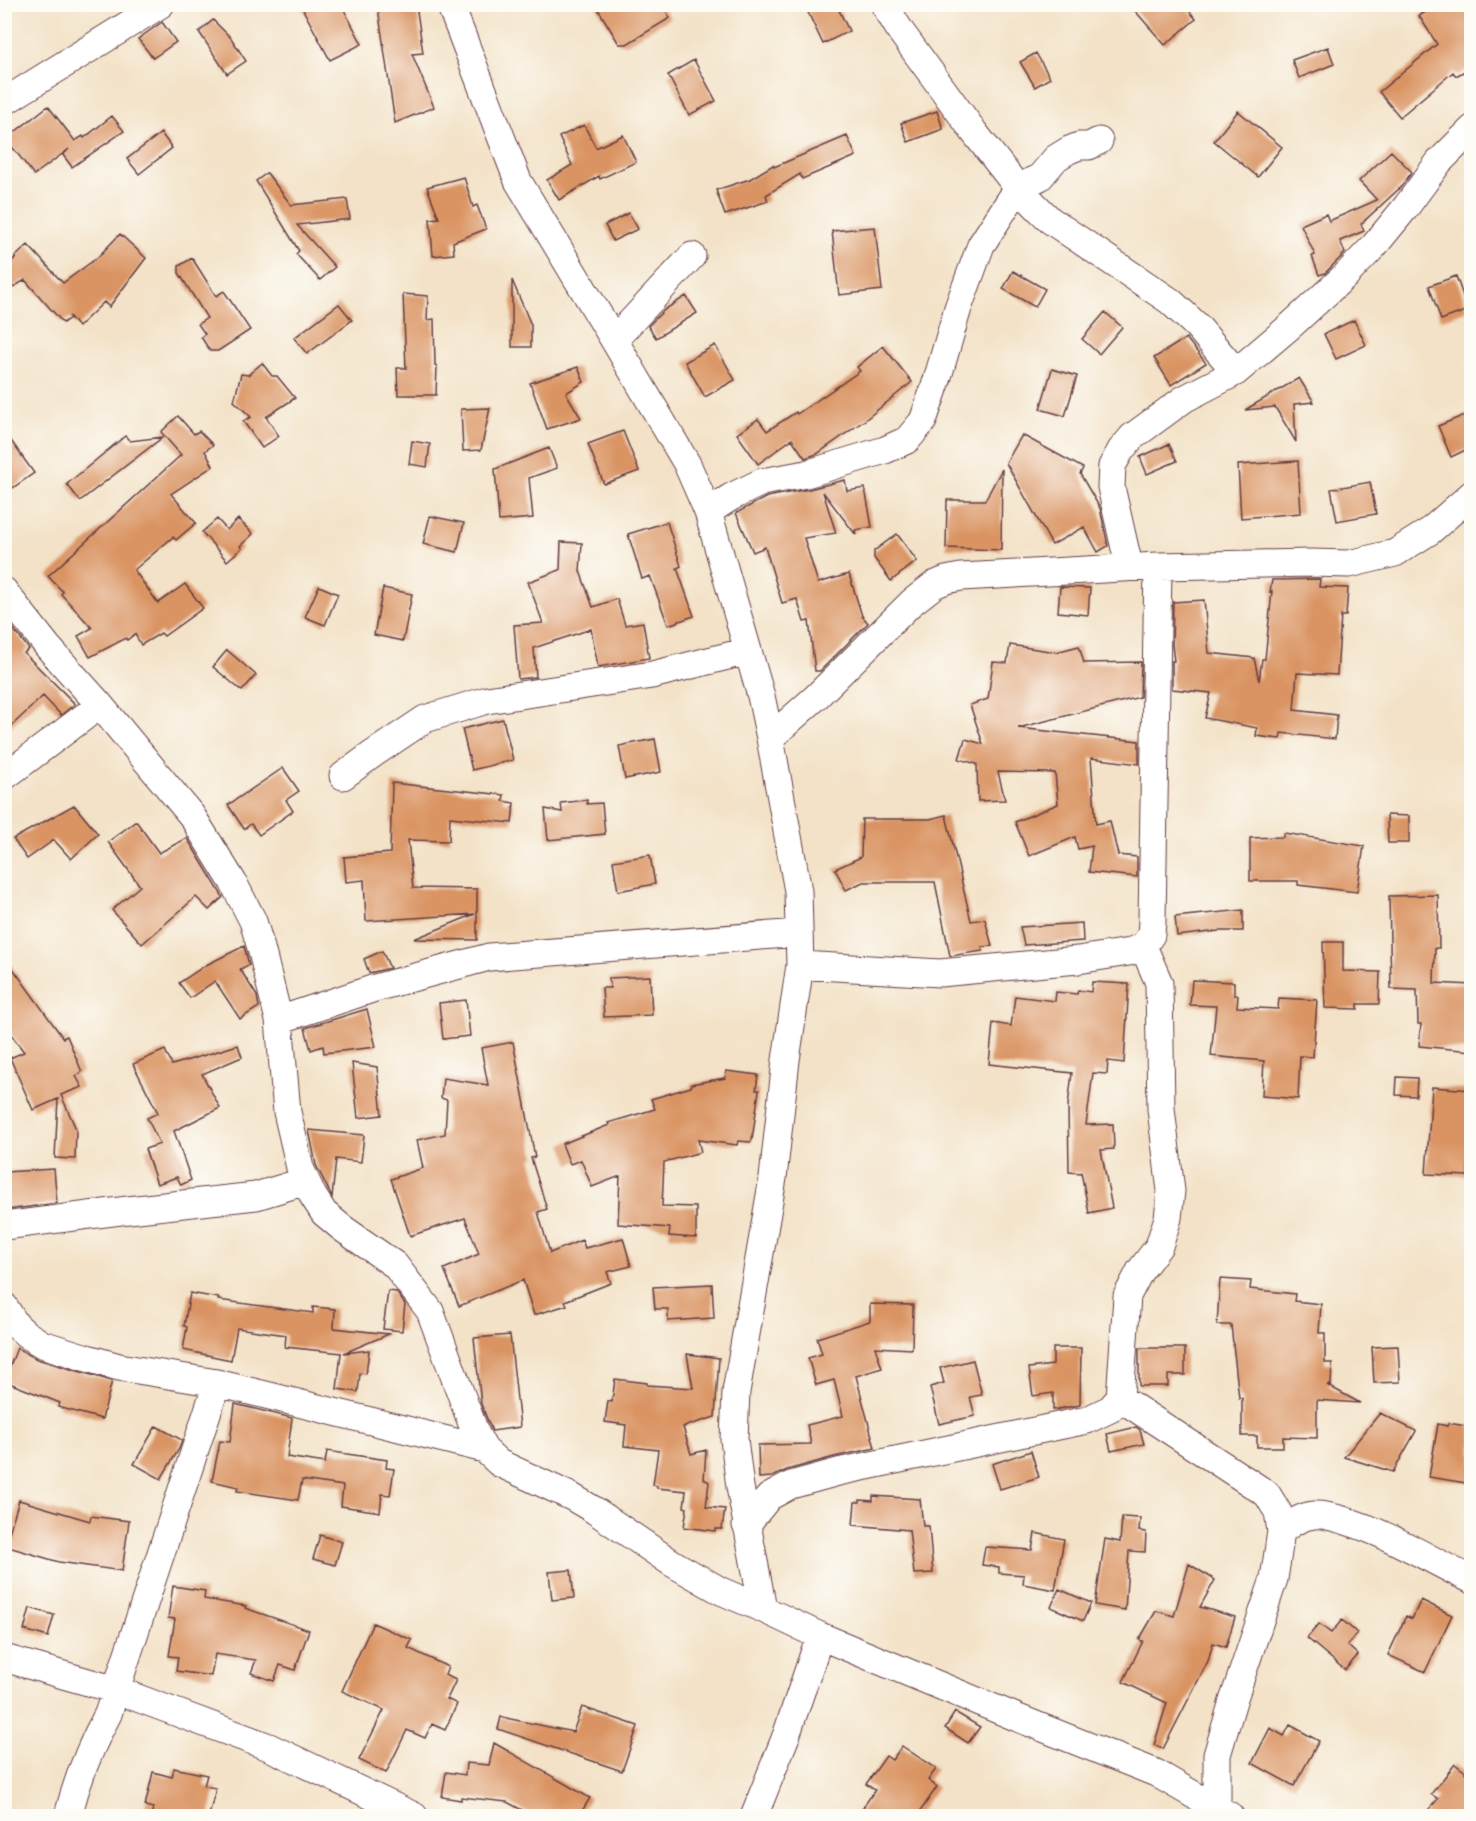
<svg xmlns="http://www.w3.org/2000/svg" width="1476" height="1821" font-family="'Patrick Hand',sans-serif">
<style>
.building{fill:#da9464}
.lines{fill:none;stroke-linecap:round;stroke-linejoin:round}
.minor-casing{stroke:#633c42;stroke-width:29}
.minor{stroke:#fff;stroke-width:27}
</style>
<rect width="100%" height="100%" fill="#fdfcf7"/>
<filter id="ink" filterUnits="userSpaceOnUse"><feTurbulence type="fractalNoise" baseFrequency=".0167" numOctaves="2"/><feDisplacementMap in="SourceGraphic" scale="12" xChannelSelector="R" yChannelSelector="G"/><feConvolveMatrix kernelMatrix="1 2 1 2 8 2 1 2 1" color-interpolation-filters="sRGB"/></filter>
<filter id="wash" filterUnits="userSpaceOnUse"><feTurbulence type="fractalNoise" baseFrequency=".008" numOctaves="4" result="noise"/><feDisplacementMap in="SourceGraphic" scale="24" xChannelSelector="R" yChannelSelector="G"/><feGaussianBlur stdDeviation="1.35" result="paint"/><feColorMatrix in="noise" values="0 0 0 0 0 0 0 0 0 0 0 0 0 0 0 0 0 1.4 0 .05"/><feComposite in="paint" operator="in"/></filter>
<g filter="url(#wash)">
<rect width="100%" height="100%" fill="#f3e2c7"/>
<g id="blocks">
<!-- building -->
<path class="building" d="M300,4h41l21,40 -32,16z
M404,4h12l7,49 -11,1 22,53 -39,16 -17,-115z
M595,4h67l8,14 -43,26h-8z
M804,4h32l13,27 -26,13z
M1129,4h54l13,15 -31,26z
M1438,4h34v63l-16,9 -3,-4 -53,45 -21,-25 58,-48 -18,-28z
M213,20l18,18 15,23 -19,13 -28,-42z
M162,22l14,20 -23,16 -15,-19z
M1328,47l6,17 -35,14 -7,-18z
M1036,53l14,25 -15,9 -15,-25z
M694,60l22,41 -27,14 -21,-40z
M48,106l27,35 8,-5 1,2 28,-22 12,15 -52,36 -9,-12 6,-6 -35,26 -28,-36z
M937,111l6,18 -35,13 -7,-19z
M1238,111l44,36 -24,30 -44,-36z
M584,125l12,23 27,-13 13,27 -36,17 -1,-3 -40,24 -12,-20 25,-15 -13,-28z
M161,133l11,15 -33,26 -12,-15z
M847,136l9,20 -54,23 -2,-5 -34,21 2,6 -43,14 -9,-25 34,-11 23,-14 1,2z
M1391,151l21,21 -11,15 -40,37 3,7 -24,10 5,12 -20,20 -6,2 -7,-19 3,-1 -14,-30 25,-11 3,7 48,-21 -18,-19z
M267,173l24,32 56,-6 3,20 -53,6 38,42 -15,13 -24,-26 3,-3 -43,-70z
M464,177l9,30 4,-2 9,24 -33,13 1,12 -21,2 -3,-37 9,-1 -12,-31z
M629,213l9,16 -25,12 -8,-16z
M875,227l7,63 -43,5 -7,-64z
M120,234l26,24 -37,49 -5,-5 -26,25 -9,-11 1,2 -7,5 -38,-43 -21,13v-28l12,-7 -1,-1 13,-12 35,38 35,-26z
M192,258l24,38 8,-5 26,39 -32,21h-8l-9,-14 4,-3 -7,-10 9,-6 -28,-45v-7z
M1013,271l32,18 -10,18 -32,-18z
M1456,276l12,34 -27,10 -12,-34z
M512,280l19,45v22h-19z
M403,294l25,2 -1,24 7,-1 1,46 2,1 -1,29h-38l-1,-27h9z
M686,296l11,17 -41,25 -8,-12 16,-16z
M339,304l13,16 -45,34 -13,-16z
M1105,312l17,15 -23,27 -17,-15z
M1354,320l12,25 -30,14 -12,-25z
M1186,338l20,25 -35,22 -17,-27z
M715,345l20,35 -30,17 -20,-35z
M883,346l29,36 -47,38 -48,34 -12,4 -13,-19 -34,25 -21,-30 21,-15 9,12 29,-19 1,2 63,-43 -3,-4z
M262,363l10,13h5l18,22 -29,19 13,19 -17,12 -19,-27 8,-4 -17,-16 7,-27 7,1z
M578,367l6,15 -18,11 15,25 -34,11 -17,-46z
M1052,369l25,7 -12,40 -25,-7z
M1299,378l15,24 -20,2 2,38 -21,-35 -30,3z
M490,408l-9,42 -18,1 -2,-42z
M1472,412v35l-21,10 -13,-31z
M178,416l16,18 5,-3 14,14 -8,6 8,15 -42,28 25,29 -20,17 -3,-3 -39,33 24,33 27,-19 18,24 -39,28 -3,-3 -20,12 -6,-11 -8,6 -1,-2 -36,19 -12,-21 14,-8 -31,-34 2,-2 -15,-16 133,-121 -20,-23z
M4,431l30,42 -30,21z
M623,431l16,40 -35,13 -16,-40z
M1022,435l61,33 -3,6 20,34 8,38 -10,6 -14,-25 -32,18 -46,-82z
M125,436l5,5 33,-4 -83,64 -13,-17z
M412,441l18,3 -3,23 -18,-3z
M1169,444l8,17 -30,13 -7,-17z
M549,448l8,20 -28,10 4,40 -34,3 -4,-52z
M1298,461l3,52 -60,5 -3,-53z
M1002,469l-1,81 -55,-2 1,-48h38z
M845,480l2,11 18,-3 7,39 -17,3 1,5 -33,-43 13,41 -32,5 14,45 31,-9 13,42 6,7 -48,48h-5l-6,-50 -5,1 -7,-23 -15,4 -17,-56 -12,5 -17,-39 31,-16 42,-8z
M1370,482l6,32 -39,7 -6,-32z
M430,516l34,7 -7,29 -34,-8z
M217,519l10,11 11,-11 15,15 -13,12 2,2 -15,13 -25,-29z
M667,522l14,44 -4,2 17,48 -26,9 -18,-49 -8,3 -14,-45z
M897,534l20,27 -26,20 -17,-23v-7z
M561,542l21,1 -2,28 13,36 24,-8 8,26 18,-3 6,36 -51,9 -7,-38 -57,19 2,29 -18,2 -4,-54 29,-2 -15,-41 32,-12z
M1320,579l-1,8 29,1 -2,28h-5l-4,59 -40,-2 -3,37 43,5 -2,24 -54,-6 -1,6 -24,-3 1,-8 -52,-10 6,-25 -39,-4v-28h2l-2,-16 1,-43 31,-2 5,53 45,5 5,23 3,-22h3l7,-68 -2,1 2,-12z
M319,586l19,8 -13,31 -20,-8z
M1060,587l30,1 -2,27 -30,-3z
M383,588l29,6 -9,47 -29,-6z
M4,617l25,32 -5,4 51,51 -14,11 -18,-19 -39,37z
M1010,645l46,7 23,-6 5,17 57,-1 -1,35 -122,31 121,13v23l-48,-6 5,66 14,-3 8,34 19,2v20l-48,-5 3,-26 -14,3 -3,-12 -46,19 -14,-34 43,-18 -3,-31 -57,-1 7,28 -27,1 -1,-37 -18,-5 6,-20 18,5 -13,-39 18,-6 5,-37 14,1z
M227,650l29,25 -14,16 -29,-24z
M503,719l10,41 -41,10 -10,-41z
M655,739l6,33 -36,7 -6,-33z
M283,768l16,23 -13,9 7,11 -34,24 -8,-11 -7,5 -16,-24z
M392,783l112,12 -1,6 11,2 -2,20 -62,-6 -1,24 -41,-1 5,48 64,1v51l-63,-1 61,-25 -109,7 -2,-41 -18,2 -2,-25 46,-4z
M587,800v4l15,-1 3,31 -57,6 -3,-31 17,3 -1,-9z
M74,805l24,29 -27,25 -17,-19 -27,19 -14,-20z
M946,815l25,106 14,-2 7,27 -10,1 1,4 -33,5 -15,-74h-72l-17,8 -11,-21 26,-12 1,-38h68z
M1387,815l22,1v27h-21z
M136,821l23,32 28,-15 36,59 -14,13 -13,-13 -54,47 -30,-34 28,-24 -32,-44z
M1284,833l80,13 -7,46 -59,-7v-4h-48v-43l33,-1z
M650,855l5,29 -37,7 -5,-30z
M1438,895l1,53h-4l-1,35 38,2v66l-53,-5 2,-22h-3l-1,-34 -26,-1 -2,-93z
M1243,910v21h-24l-42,5 -2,-19z
M1082,923l1,18 -59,4 -4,-18z
M1323,942h20v29l37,1 -1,32h-21v5l-33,-1z
M244,946l5,19 -9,4 17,27 2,11 -19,12 -25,-38 -25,17 -11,-15 27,-18z
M382,951l8,17 -21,5 -5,-14z
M4,956l59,82 4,-2 15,36 -6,4 6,11 -21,8 15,34 -1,30 -20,-1 3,-59 -25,11 -23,-52 14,-6 -20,-27z
M650,976l2,39 -48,2 -2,-29h8l-1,-10z
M1192,980l42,2v13h4l-1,12 41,2 1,-11 38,2 -4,57 -13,-1 -2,43 -36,-3 2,-35 -53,-5 5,-50 -26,-1z
M1092,982l37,2 -5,79 -16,-2 -1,13 -14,-1 -7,52 27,-1 1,25 -13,1 11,58 -23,5 -8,-41v1l-12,-1 -1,-66 4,-33 -83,-9 4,-41 18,3 4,-30 40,5 1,-9 21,2 1,-4 13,2z
M466,1000l4,36 -27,3 -4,-36z
M367,1009l9,38 -52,6 -1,-7 -12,4 -6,-22z
M513,1042l22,115 -4,1 16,51 -9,3 12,41 32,-13 3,8 38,-10 8,28 -24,6 4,11 -46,18 2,4 -33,10 -11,-35 -64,26 -15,-37 35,-15 -14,-36 -55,18 -19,-57 32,-11 -6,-28 28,-6 2,-34 -6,-2 2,-20 45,7 -7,-37z
M238,1045l4,12 -40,17 18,34 -46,23 17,49 -10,5 -4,-8 -20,7 -12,-35 15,-5 -13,-26 11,-5 -25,-49 32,-14 7,15z
M352,1063l25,4 5,48 -24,3z
M726,1071l32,4 -2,15h3l-7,50 -1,2 -13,-1 -1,4 -39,-5 3,12 -37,10 -2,44 34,1v31l-27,-2 1,-8 -52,-4 2,-48 -28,11 -11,-27 -11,4 -8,-20 47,-19 -1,-2 47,-14 -4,-10 40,-12v-3l34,-6z
M1397,1077l20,1 -1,18 -20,-1z
M1432,1087l40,3v41h-2l-2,45 -42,-2z
M309,1130l55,5 -3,27 -25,-3 -4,38 -16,-32z
M54,1169l3,34 -50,7 -3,-38z
M1220,1279l31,2 -1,8 45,5 -1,7 27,3 -2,29h6v30h7l-1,22h-4l33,18 -43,-3v38l-34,-1v10h-26v-11h-15v-38h-3l-8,-73h-14z
M712,1284l2,34 -46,3v-12h-13l-2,-22z
M388,1291l8,1 9,12 -3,27 -19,-2z
M190,1293l29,5 -1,2 95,13v-6l22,2 -1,19 55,6 -45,19 25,-3 -3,24 -6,-1 -2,19 -21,-3 4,-36h1l-57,-6 1,-12 -49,-7 -6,32 -48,-10 4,-23 -3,-1z
M870,1304l43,1 -1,44 -37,-2 7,21 -26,8 19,72 -41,9 -47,13 -15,7 -13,1 -1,-33 53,-1 -4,-19 36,-9 -9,-36 -18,5 -8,-27 14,-4 -5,-16 53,-17z
M510,1335l10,92 -28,4 -11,-27 -7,-66z
M1398,1346l2,36 -26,1 -2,-36z
M17,1348l20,11 75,22 -10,38 -44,-12 2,-4 -56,-22z
M1053,1348h28l-1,57 -27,5v-17l-20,3 -4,-28 24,-3z
M1139,1348h46v27h-17v11h-29z
M687,1354l32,4 -4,59 -32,10 8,27 15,-4 -2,29 5,3 -3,25 19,2 -3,20h-6l-1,2 -31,-4 3,-19 -3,-1 2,-16 -29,-3v-2l-4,-1 5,-35 -34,-4 2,-21 -21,-3 3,-21 4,1 3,-23 32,4v2l46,3z
M973,1360l9,35 -12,2 5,19 -36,8 -9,-37 14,-4 -4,-15z
M235,1404l57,14 -5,39 38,6 2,-12 60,9 -1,8 8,1 -4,26 -8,-1 -2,18 -39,-6 2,-20 -41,-6 -4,20 -61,-9 1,-4 -26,-6 8,-40 10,1z
M1380,1413l36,18 -23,41 -49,-15z
M1448,1423l24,4v57l-43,-7 9,-53 9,2z
M156,1426l26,14 -3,9 -18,30 -27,-15z
M1136,1427l4,3 4,14 -33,7 -4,-17z
M1031,1451l8,26 -39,12 -8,-25z
M873,1496l47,3 3,27h6l4,47 -19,1 -5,-44 -56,-5 2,-23h5v-2l13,1z
M19,1500l71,21 1,-5 38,5 -7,50 -63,-9 -54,-16z
M1122,1517l18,1 -1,13 7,1 -1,20 -16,-1 -4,59 -30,-5 10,-66 15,3z
M1035,1533l29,6 -9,51 -32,-6 1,-9 -25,-2v-6l-17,-2 3,-18 47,3z
M320,1535l22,7 -7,23 -22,-6z
M1189,1564l26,16 -15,27 35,10 -9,30 -13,-4 -5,18 -45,88 -9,-4 13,-42 -44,-21 20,-41 -4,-1 17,-29 18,5z
M571,1570l3,28 -22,2 -3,-28z
M173,1586l32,5 -1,8 42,7 -1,2 64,22 -14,40 -15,-5 -6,16 -23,-8 5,-13 -41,-6 -4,22 -35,-5 2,-14 -9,-1 6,-37 -7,-1z
M1059,1589l32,14 -8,18 -32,-14z
M1421,1600l31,15 -27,57 -37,-17 18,-39 6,3z
M30,1608l24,7 -6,22 -24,-7z
M1342,1620l15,13 -10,12 11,10 -13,15 -38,-32 12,-14 12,9z
M373,1623l39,17 -4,8 40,19 -3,8 11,5 -9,19 10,5 -12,26 -13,-6 -7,14 -18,-8 -21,43 -27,-13 25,-50 -42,-19z
M582,1707l56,19 -16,45 -124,-42 3,-12 72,15z
M955,1712l25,15 -12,16 -23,-15z
M1290,1725l29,16 -25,45 -42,-23 18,-35 14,8z
M494,1743l96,55 -11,18h-46l-26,-14 -46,-5v3l-19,-3 4,-25 19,3 1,-12 23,2z
M902,1746l34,23 -8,11 9,7 -20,29h-60l18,-26 -9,-6 20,-28 6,4z
M1455,1764l17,13v39h-49l15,-17 -7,-5z
M174,1768l33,7 -3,11 12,2 -7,28h-58l2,-8 -8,-2 8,-34 19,5z"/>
</g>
</g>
<g filter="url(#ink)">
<use href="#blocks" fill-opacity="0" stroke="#633c42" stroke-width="1.5"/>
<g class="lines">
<!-- minor casing -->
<g class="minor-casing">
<path id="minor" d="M450,4l68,177 96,159 73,124 21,48 53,184 9,42 28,153 2,74 -14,95 -13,118 -37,214 -2,47 6,48 23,122
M884,4l17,28 73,100 44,56 32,32 120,81 27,25 39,46
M4,102l157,-98
M614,340l78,-84
M708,512l23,-15 31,-15 44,-8 79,-24 22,-10 16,-19 14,-41 21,-72 23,-63 37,-57 22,-11 16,-19 13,-8 10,-4h10l10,-5
M1129,566l-18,-79 1,-21 9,-16 11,-13 52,-38 52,-27 52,-44 58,-53 28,-29 32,-39 33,-45 33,-33
M1158,566l153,-3 38,1 46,-11 35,-22 42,-37
M4,591l44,56 52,58 92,111 41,66 20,39 8,27 18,72 8,92 13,56 13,28 11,17 18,15 53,37 35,46 45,121 9,17 15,14 73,34 22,13 78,53 49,28 42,18 57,27 198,82 138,55 74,43
M770,738l45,-40 96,-95 23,-18 12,-5 15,-3 197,-11 -6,355 -1,14 -8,11 -14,6 -51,8 -138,13 -140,-8
M343,776l30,-22 52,-35 62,-19 165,-25 96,-24
M4,777l96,-72
M279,1020l96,-32 114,-31 310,-24
M4,1226l124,-16 128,-14 50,-15
M4,1306l12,19 10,9 16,10 45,14 32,9 98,16 267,66
M1120,1398l147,96 11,18 3,19 -4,28 -3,20 -41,122 -16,54v52
M746,1525l23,-28 22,-12 47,-13 249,-52 23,-11 10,-11 7,-102 13,-25 19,-25 9,-28 3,-27 -10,-82 -2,-126 -16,-37
M1281,1531c10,-7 20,-15 33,-16 10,-1 22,3 32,6 44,13 84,39 126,59
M4,1658l112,32 153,57 145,69
M68,1816c9,-36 22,-69 40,-102l109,-331
M754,1816l32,-80 34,-100"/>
</g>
<!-- minor -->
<use href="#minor" class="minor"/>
</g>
</g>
<!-- margin -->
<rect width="1476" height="1821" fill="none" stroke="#fdfcf7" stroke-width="24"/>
</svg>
